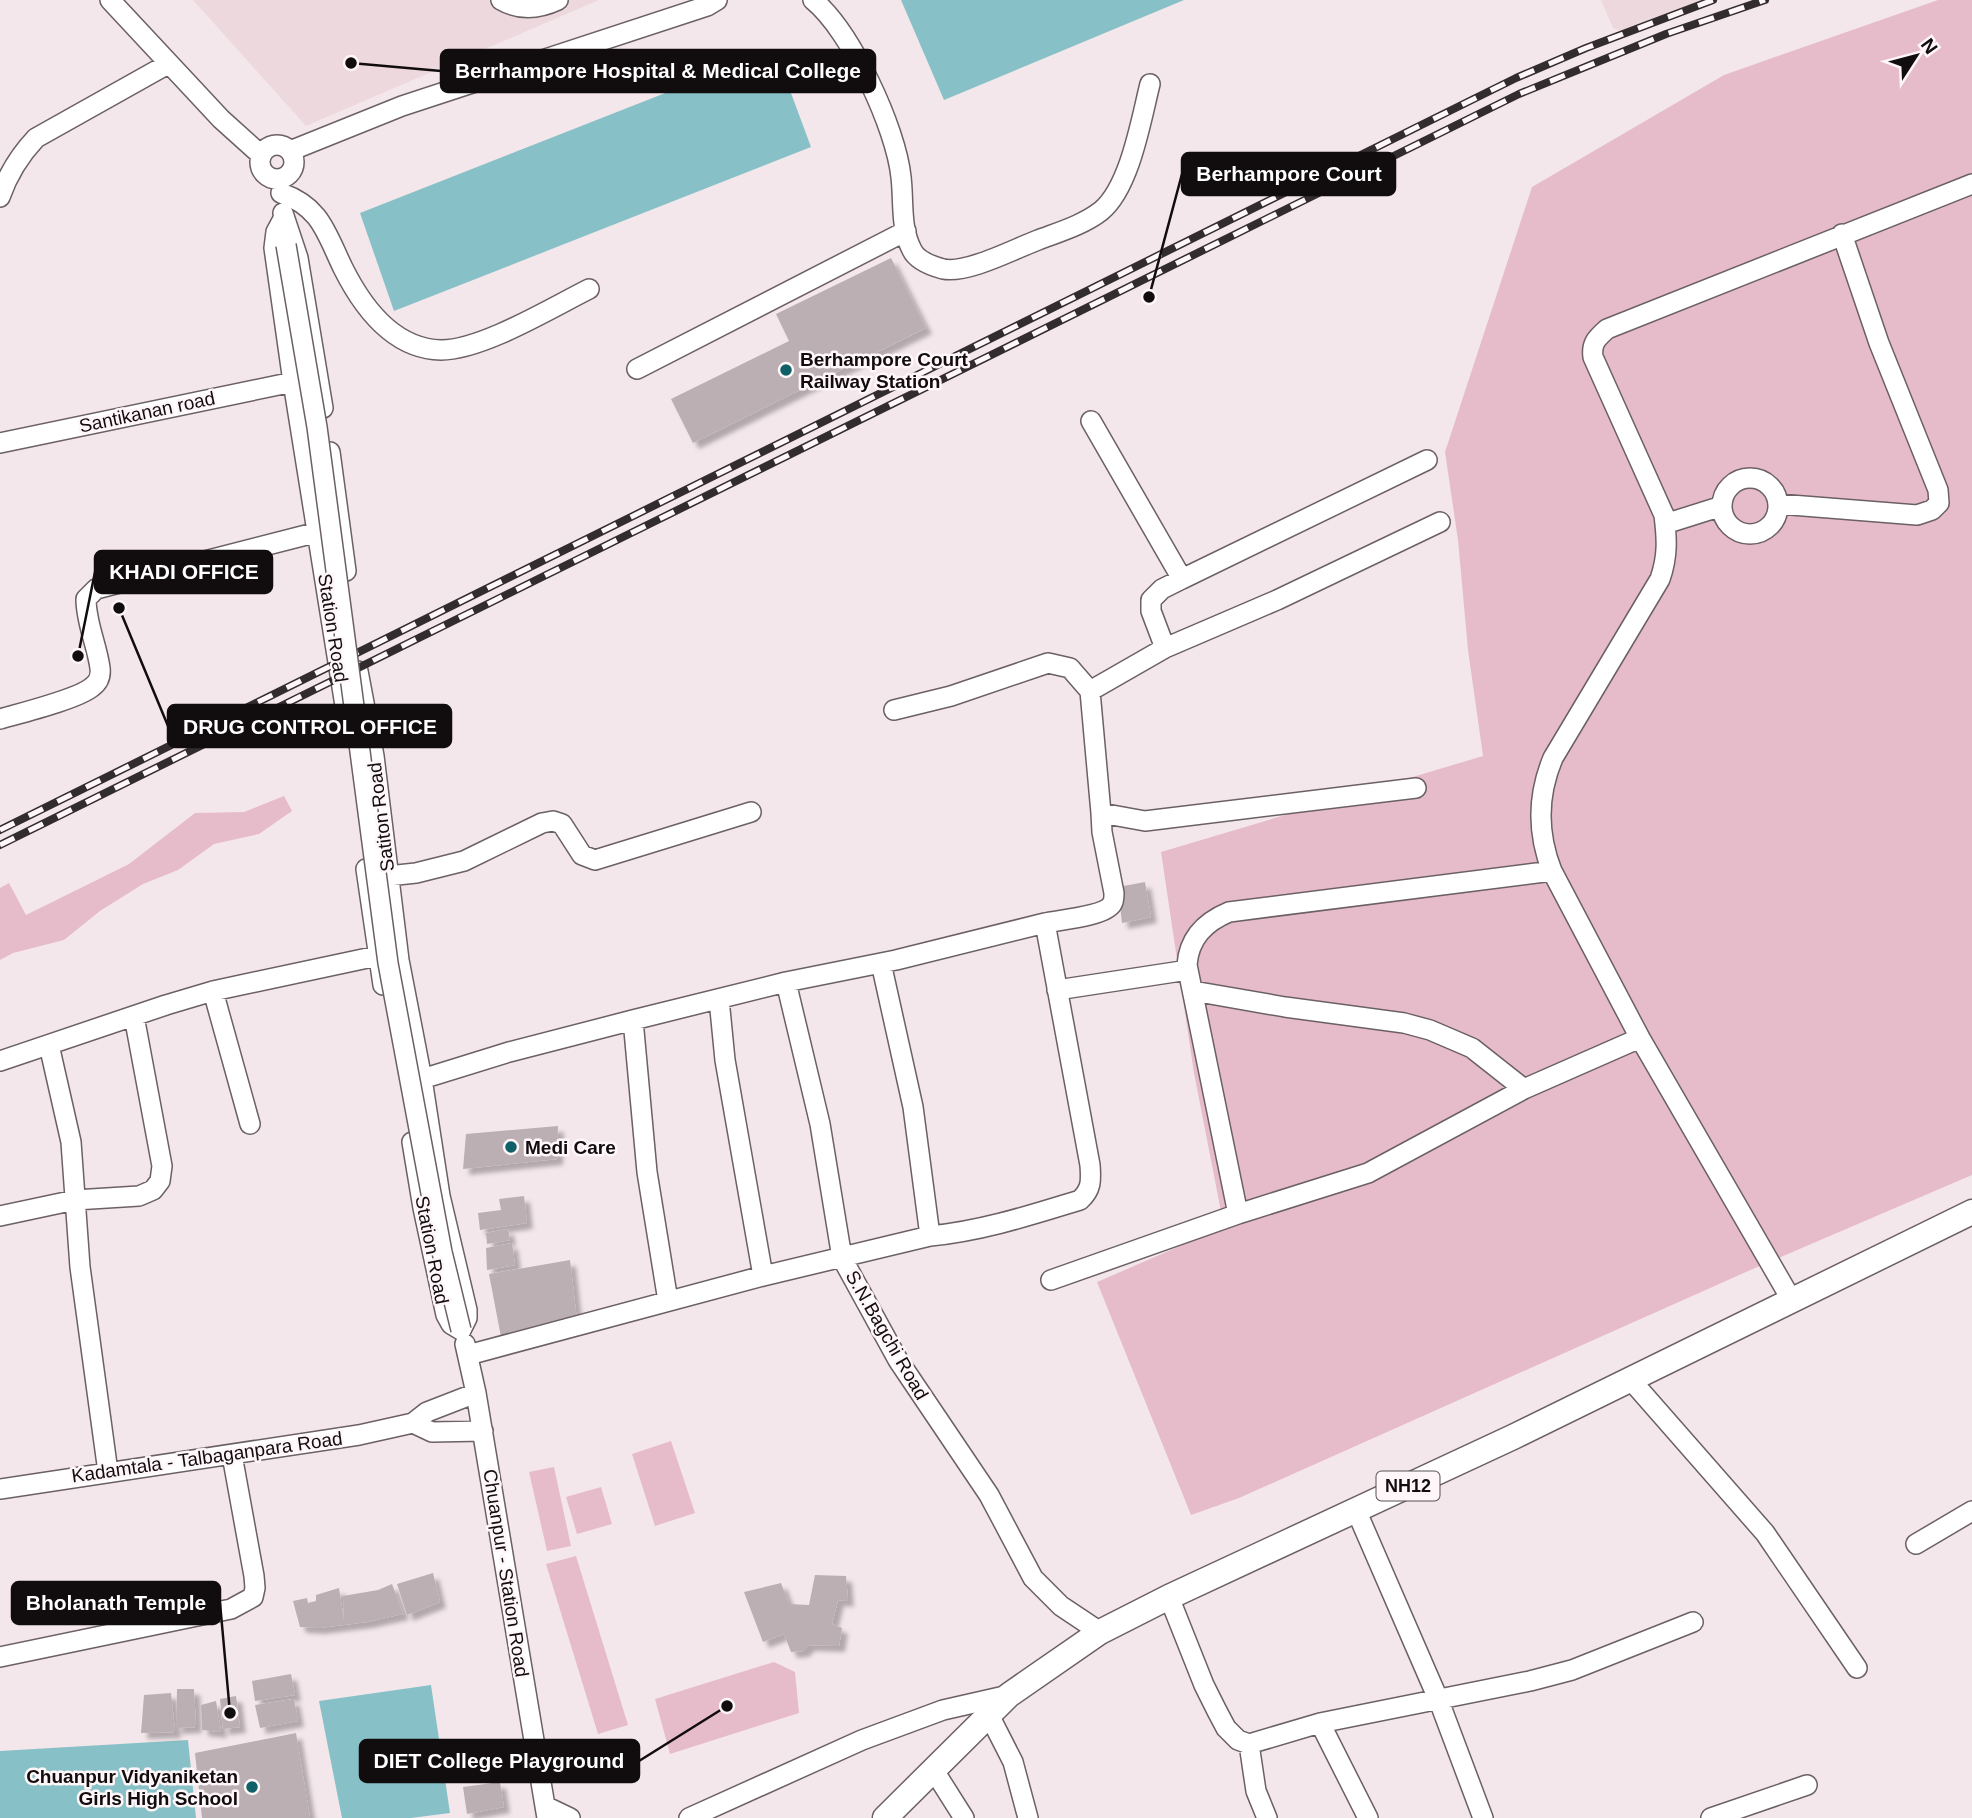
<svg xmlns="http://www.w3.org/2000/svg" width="1972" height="1818" font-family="Helvetica,sans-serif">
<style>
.built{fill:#edd8de}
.green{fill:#e7bcca}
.water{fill:#87c1c7}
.building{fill:#bbafb3;filter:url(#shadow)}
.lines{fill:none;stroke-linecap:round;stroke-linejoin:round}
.minor-casing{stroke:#6b6063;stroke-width:22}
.major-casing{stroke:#6b6063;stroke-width:27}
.minor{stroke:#fff;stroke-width:19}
.major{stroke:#fff;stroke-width:24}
.rail-casing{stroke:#322c2e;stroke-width:8}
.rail{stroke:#fef6f8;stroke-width:5;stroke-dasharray:16;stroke-linecap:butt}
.minor-bridge-casing{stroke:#6b6063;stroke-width:22;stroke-linecap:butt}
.minor-bridge{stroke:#fff;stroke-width:19}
.poi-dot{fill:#106167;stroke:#fef6f8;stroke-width:2.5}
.labels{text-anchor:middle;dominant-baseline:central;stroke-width:5;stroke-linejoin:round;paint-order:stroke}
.shield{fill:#fef6f8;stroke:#585354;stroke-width:2}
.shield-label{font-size:18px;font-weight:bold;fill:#110d0e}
.poi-label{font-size:19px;font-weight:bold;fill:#110d0e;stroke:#fef6f8;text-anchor:start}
.street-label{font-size:19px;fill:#110d0e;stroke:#fef6f8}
.leader{fill:none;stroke:#110d0e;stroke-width:2.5}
.callout-dot{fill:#110d0e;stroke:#fef6f8;stroke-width:2.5}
.callout{fill:#110d0e;stroke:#110d0e;stroke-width:2.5}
.callout-label{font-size:21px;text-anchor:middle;font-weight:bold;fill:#fff}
</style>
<defs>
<filter id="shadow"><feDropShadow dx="6" dy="6" stdDeviation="2" flood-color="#0004"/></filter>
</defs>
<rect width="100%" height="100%" fill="#f4e7eb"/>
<!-- built -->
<path class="built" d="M193,0h406l-293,126z
M1601,0h108l-81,33 -15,-5z"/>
<!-- green -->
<path class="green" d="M1938,0h34v1175l-217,93 -516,230 -48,17 -94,-233 127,-55 -30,-154 -33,-221 322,-96 -15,-106 -10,-110 -13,-88 87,-265 192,-112z
M284,796l8,15 -33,23 -45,10 -36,26 -35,14 -43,27 -36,29 -51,13 -13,7v-72l9,-5 17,32 103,-51 66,-51 49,-1z
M671,1441l24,72 -40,13 -23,-72z
M554,1467l17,79 -24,5 -18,-79z
M601,1487l11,37 -35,10 -11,-37z
M576,1556l52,169 -30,9 -52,-170z
M774,1662l21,10 4,41 -129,41 -15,-55z"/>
<!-- water -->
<path class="water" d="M901,0h283l-240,100z
M775,50l36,97 -417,164 -34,-98z
M431,1685l19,128 -39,5h-69l-23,-117z
M188,1740l8,78h-196v-67z"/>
<!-- building -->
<path class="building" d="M891,258l35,70 -233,115 -22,-44 118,-58 -13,-27z
M1145,882l6,35 -29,6 -4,-36z
M558,1126l-1,33 -94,10 3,-35z
M524,1196l3,27 -47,7 -2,-17 23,-3 -2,-11z
M508,1229l2,11 -23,4 -1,-11z
M512,1243l3,22 -28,5 -1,-22z
M570,1260l7,61 -76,16 -12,-63z
M433,1573l7,29 -33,13 -10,-31z
M815,1575l31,1 2,25 -10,-1 -6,24 10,4 -3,18 -30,-1 -6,6 -12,1 -7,-18 -21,8 -19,-50 37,-9 8,21 20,1z
M392,1584l11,30 -36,8 -48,6 -19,-1 -7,-26 14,-3 1,5 8,-2v-6l23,-7 5,33 -1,-25 35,-6z
M291,1674l4,21 -40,6 -3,-20z
M177,1689h17l2,38 -20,1z
M171,1693l4,39 -34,1 3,-38z
M236,1696l4,31 -17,2 -3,-30z
M294,1699l4,22 -38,7 -5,-23z
M216,1701l5,31 -19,-2 -1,-25z
M296,1733l14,85h-108l-7,-65z
M488,1739l4,26 -26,8 -5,-29z
M500,1782l4,25 -37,7 -4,-27z"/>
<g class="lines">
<!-- minor casing -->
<g class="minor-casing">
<path id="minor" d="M110,0l111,119 40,36
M501,0c19,11 38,9 57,0
M813,0c38,31 83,128 88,177 3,25 -1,50 11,73 5,11 20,16 31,19 24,5 71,-20 95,-29 21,-8 45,-15 63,-29 29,-24 40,-91 49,-127
M260 162a17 17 0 1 1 34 0a17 17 0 1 1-34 0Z
M290,151l112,-45 305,-100 10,-6
M281,193c40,14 45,40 62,75 19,38 50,81 98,82 41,0 110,-42 148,-61
M0,197c8,-23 19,-41 36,-59l132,-74
M283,213l15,45 25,150
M283,219l-7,13 -2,16 19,134 54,336
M637,369l269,-138
M1091,421l91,158 -20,10 -11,11v11l14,37 -75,43 11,122
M0,443l293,-61
M330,452l16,119
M1722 506a28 28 0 1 1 56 0a28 28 0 1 1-56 0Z
M1778,504l139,11 15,-5 7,-7 -1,-13 -59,-147 -37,-109
M1665,524l57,-18
M1182,579l245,-119
M1165,648l112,-48 163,-78
M358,671l16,85 25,204 23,119 18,117 27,114v8l-6,12
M894,710l57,-14 97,-33 22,5 20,23
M0,719c21,-6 78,-20 92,-32 7,-5 9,-11 8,-19 -3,-23 -14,-45 -14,-69l10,-10 222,-57
M366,869l17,116
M388,876l28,-3 48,-12 78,-38 11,-2 9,3 20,31 13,5 156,-48
M1045,923c14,-3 60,-7 67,-19 2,-3 2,-7 2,-11l-12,-61 -1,-19 44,8 271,-33
M881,963l32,144 17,129
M786,982l34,142 22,134 56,102 91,135 44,83 28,28 39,26
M1057,990l131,-20
M213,991l37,133
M1193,991l92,16 119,16 26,7 42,18 52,41
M719,999l6,61 38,216
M633,1020l14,152 21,129
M49,1045l22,97 9,125 28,205
M0,1061l166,-56 47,-14 164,-35
M422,1079l87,-27 124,-32 153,-38 110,-22 149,-37 45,242c1,15 2,24 -10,35 -49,15 -98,31 -150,36l-167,40 -295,79
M412,1142l11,66 23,107 5,9 10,6
M1238,1214l-51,-249c2,-27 18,-43 42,-53l323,-41
M0,1216l75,-16 64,-4 14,-6 7,-9 2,-15 -28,-150
M1051,1280l187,-66 130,-41 156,-84 116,-51
M1791,1299l-151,-261 -88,-167c-15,-38 -15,-75 1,-113l107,-179c8,-23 7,-40 4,-64l-71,-158c-2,-14 4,-19 14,-28l365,-145
M465,1344l11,49 71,425
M1630,1379l135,154 92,135
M413,1423l19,9 51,-1
M0,1489l359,-54 54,-12 14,-11 49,-19
M1356,1510l83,191 44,117
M1916,1544l56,-33
M1169,1597l35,88 13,26 9,17 12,12 11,4 71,-21 210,-42 42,-11 121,-48
M0,1657l231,-48 22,-12 2,-9 -1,-12 -22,-121
M988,1713l25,49 15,56
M1320,1723l48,95
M1249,1744l7,47 11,27
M933,1769l31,49
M545,1806l25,12
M689,1818l173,-78 81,-30 66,-15
M1711,1818l96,-33"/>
</g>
<!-- major casing -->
<g class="major-casing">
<path id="major" d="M885,1818l124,-123 91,-63 69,-35 344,-160 459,-225"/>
</g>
<!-- minor -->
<use href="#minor" class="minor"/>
<!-- major -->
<use href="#major" class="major"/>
<!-- rail casing -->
<g class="rail-casing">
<path id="rail" d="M0,830l1516,-752 70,-30 127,-48
M0,845l1519,-751 147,-60 99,-34"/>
</g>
<!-- rail -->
<use href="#rail" class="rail"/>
<!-- minor-bridge casing -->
<g class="minor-bridge-casing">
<path id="minor-bridge" d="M286,245l31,182 71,536 54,289 19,78"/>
</g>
<!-- minor-bridge -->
<use href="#minor-bridge" class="minor-bridge"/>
</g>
<!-- markers -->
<g class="poi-dot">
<circle cx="786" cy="370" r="7"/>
<circle cx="511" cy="1147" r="7"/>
<circle cx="252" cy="1787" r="7"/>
</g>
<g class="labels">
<!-- shield labels -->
<rect class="shield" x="1376.5" y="1471.5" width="63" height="29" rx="5"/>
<g class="shield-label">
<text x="1408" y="1486">NH12</text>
</g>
<!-- poi labels -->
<g class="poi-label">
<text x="800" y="359">Berhampore Court<tspan x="800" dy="22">Railway Station</tspan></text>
<text x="525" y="1147">Medi Care</text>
<text x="238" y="1776" text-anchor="end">Chuanpur Vidyaniketan<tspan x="238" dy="22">Girls High School</tspan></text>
</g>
<!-- street labels -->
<g class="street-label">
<text transform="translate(147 412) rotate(-12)">Santikanan road</text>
<text transform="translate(333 628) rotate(81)">Station Road</text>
<text transform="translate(381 817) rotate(-97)">Satiton Road</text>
<text transform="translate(432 1250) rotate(79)">Station Road</text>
<text transform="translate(887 1335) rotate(60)">S.N.Bagchi Road</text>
<text transform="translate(207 1457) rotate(-8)">Kadamtala - Talbaganpara Road</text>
<text transform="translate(506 1573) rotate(81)">Chuanpur - Station Road</text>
</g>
</g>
<!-- callouts -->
<path class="leader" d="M351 63L441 71M1149 297L1182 174M78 656L95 572M119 608L168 726M230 1713L220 1603M727 1706L639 1761"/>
<g class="callout-dot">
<circle cx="351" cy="63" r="7"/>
<circle cx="1149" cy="297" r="7"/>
<circle cx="78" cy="656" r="7"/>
<circle cx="119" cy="608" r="7"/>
<circle cx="230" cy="1713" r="7"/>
<circle cx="727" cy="1706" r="7"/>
</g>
<g class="callout">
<rect x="441" y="50" width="434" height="42" rx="7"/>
<rect x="1182" y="153" width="213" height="42" rx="7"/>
<rect x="95" y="551" width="177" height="42" rx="7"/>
<rect x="168" y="705" width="283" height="42" rx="7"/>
<rect x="12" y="1582" width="208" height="42" rx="7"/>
<rect x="360" y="1740" width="279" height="42" rx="7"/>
</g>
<g class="callout-label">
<text x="658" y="78">Berrhampore Hospital &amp; Medical College</text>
<text x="1289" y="181">Berhampore Court</text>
<text x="184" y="579">KHADI OFFICE</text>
<text x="310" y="734">DRUG CONTROL OFFICE</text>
<text x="116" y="1610">Bholanath Temple</text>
<text x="499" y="1768">DIET College Playground</text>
</g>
<!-- north arrow -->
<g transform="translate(1916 56) rotate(54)" stroke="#fef6f8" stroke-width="5" paint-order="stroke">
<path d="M0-5L12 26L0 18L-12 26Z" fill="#110d0e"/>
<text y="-10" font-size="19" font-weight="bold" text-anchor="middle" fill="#110d0e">N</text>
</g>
</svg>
